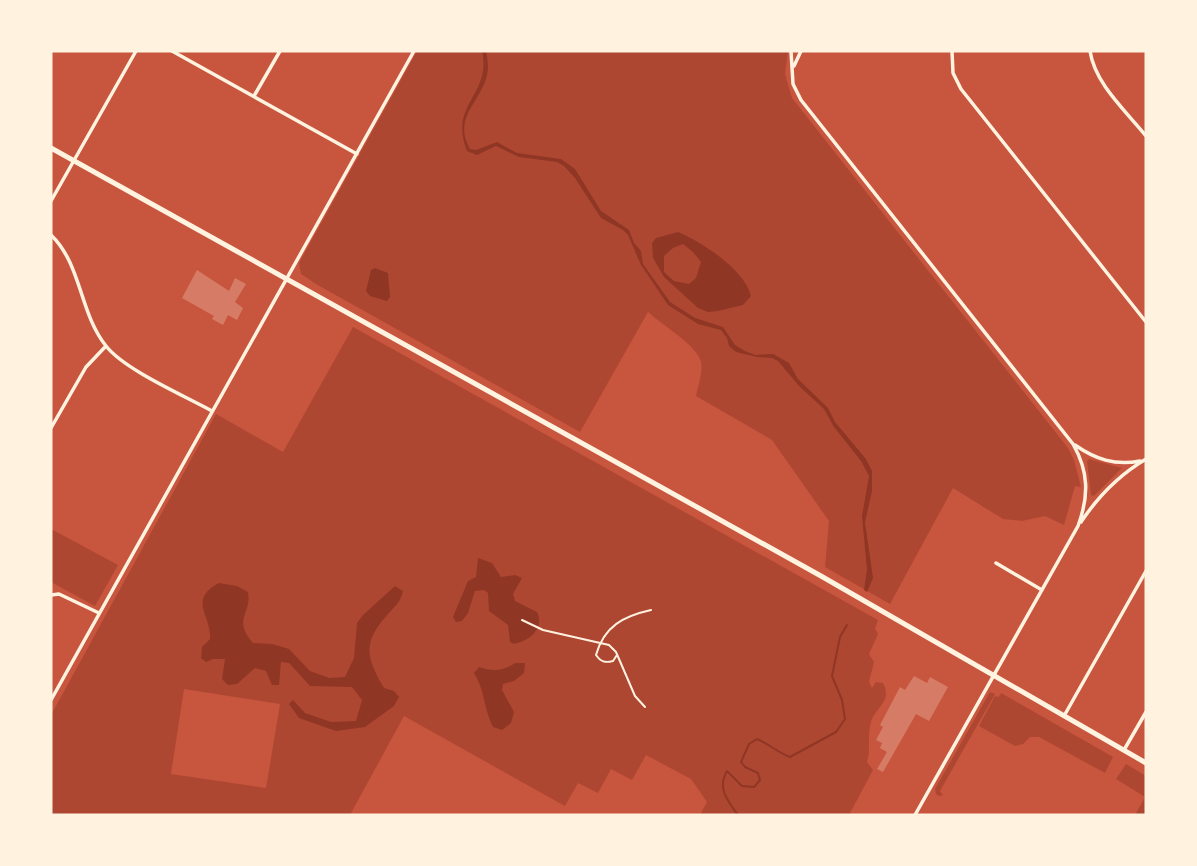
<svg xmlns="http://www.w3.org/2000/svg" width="1197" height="866" font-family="'Noto Sans',sans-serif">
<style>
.green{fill:#ae4732;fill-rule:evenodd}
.water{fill:#8f3625;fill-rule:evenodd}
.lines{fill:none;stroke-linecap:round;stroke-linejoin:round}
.stream{stroke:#8f3625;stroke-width:2}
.building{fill:#d67c66}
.path{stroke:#fff3e0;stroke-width:2}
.minor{stroke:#fff3e0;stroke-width:3.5}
.primary{stroke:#fff3e0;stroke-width:5}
</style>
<rect width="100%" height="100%" fill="#c8553d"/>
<!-- green -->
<path class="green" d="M417,51h371l-3,23 7,24 276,350 6,12 7,27 -6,-1 -11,39 -19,-9 -23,5 -19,-2 -50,-31 -63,116 -65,-37 4,-46 -57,-81 -76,-44c2,-11 7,-23 5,-34 -3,-16 -40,-38 -53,-50l-68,120 -264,-148 -15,-10 -2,-11z
M353,327l525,293 -3,9 3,5 -9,20 5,8 -5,20 3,6 4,-6 7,1c10,19 -8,24 -12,39 -4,13 0,28 -4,40l6,8 -24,45h-149l7,-13 -16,-23 -45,-24 -14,25 -21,-11 -13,24 -20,-10 -13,23 -161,-90 -54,99h-299v-100l165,-301 67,38zM184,689l96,15 -14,84 -95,-14z
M1089,459l33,9 -28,28 -3,-1 -4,-34z
M51,529l67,36 -23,41 -44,-24z
M990,692l5,2 -55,97 3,4 -4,1 -3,-2 -1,-5z
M1001,693l112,64 -8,16 -66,-36h-9l-7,7 -8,2 -36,-20 16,-30 4,1z
M1126,764l20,12v39h-11l10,-18 -29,-18z"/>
<!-- water -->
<path class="water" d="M482,51h4c2,9 3,19 0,28 -8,25 -33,40 -16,70l6,1 21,-8 20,11 44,6 14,10 26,42 28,19 5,13 7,8 2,13 27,38 25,16 28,9 12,18 10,6 10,4 18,-1 16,9 9,16 30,29 7,14 31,37 6,12v20l-7,31 8,56 -6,14 -3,-2 3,-20 -5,-54 7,-40 -8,-15 -27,-34 -10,-18 -25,-23 -21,-25 -6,-3 -15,-1 -21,-5 -7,-6 -2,-8 -6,-8 -23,-6 -30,-19 -27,-40 -13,-30 -5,-5 -22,-12 -26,-40 -11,-12 -7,-4 -38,-5 -23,-11 -19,9 -10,-4c-19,-47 25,-56 15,-100z
M678,232c24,10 67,38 73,64l-8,9 -25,6 -10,1 -10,-4 -34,-31 -11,-19 -1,-15 4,-5zM683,244l10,8 8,10 -5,16 -7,6 -15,-3 -10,-9v-16l9,-8z
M375,268l13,5 2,24 -3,4 -17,-5 -4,-5 5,-21z
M478,558l14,5 9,14 14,-2 7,3 -9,16 2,7 22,11c8,17 -8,29 -23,32l-4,-2 -2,-17 -19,-14 -1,-18 -4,-3 -9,1 -7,22 -6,8 -6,1 -3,-5 15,-36 8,-4z
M219,583l18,3 11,6c4,22 -16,27 5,51l19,1 17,5 21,22 19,7 16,-1 9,-19 3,-35 6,-8 32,-29 8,5c-2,11 -8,15 -15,23 -25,28 -23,42 -4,74l10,3 5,6 -5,9 -29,21 -29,4 -37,-13 -10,-14 4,-4 12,13 26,9 25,-1 6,-21 -10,-13 -42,-1 -21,-23 -8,-1 -2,23h-7l-6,-14 -11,-3 -18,16 -9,1 -6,-6 3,-20h-12l-7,3 -5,-4 1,-11 8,-8c2,-23 -23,-39 9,-56z
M515,663h10l-1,10 -10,8 -11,3 -1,6 12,22 -3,11 -9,7 -9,-3c-9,-17 -8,-37 -19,-54l5,-6c14,5 24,4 36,-4z"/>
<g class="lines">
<!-- stream -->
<path class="stream" d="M738,815c-11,-15 -21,-27 -11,-44l15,15 12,1 6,-7 -2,-7 -13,-6 -4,-5 8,-18 8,-5c12,5 20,13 33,18l46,-25 9,-13 -3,-19 -10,-24 8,-39 7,-12"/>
</g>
<!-- building -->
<path class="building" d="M197,270l32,21 6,-13 11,6 -11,18 8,6 -6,12 -9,-5 -5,10 -11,-6 2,-3 -32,-18z
M914,676l13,7 3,-6 18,10 -19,34 -13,-7 -33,58 -6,-3 10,-17 -7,-4 2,-5 -6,-3 7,-13 -3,-2 20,-38 5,3z"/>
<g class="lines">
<!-- path -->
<path class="path" d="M522,620l21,10 66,15 7,7 19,44 10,11
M617,655l-4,6c-8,2 -12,1 -17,-6 8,-29 28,-39 55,-45"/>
<!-- minor -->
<path class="minor" d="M172,51l185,103
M791,51l2,33 8,16 272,344c16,28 16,52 5,82l-163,289
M952,51l1,22 8,16 185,233
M1090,51c5,33 36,60 56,85
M794,66l7,-15
M254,96l26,-45
M51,201l85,-150
M51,235c31,30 28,77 55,111 19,24 77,49 106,65
M51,428l35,-61 20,-21
M1075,445c20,14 40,21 65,16
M1081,522c18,-27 38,-47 65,-63
M996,563l46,27
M51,595l8,-1 40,19
M51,700l363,-649
M1064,716l82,-145
M1124,750l22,-38"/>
<!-- primary -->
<path class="primary" d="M51,148l770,428 325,187"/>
</g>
<!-- border -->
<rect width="1197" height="866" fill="none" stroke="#fff3e0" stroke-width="105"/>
</svg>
